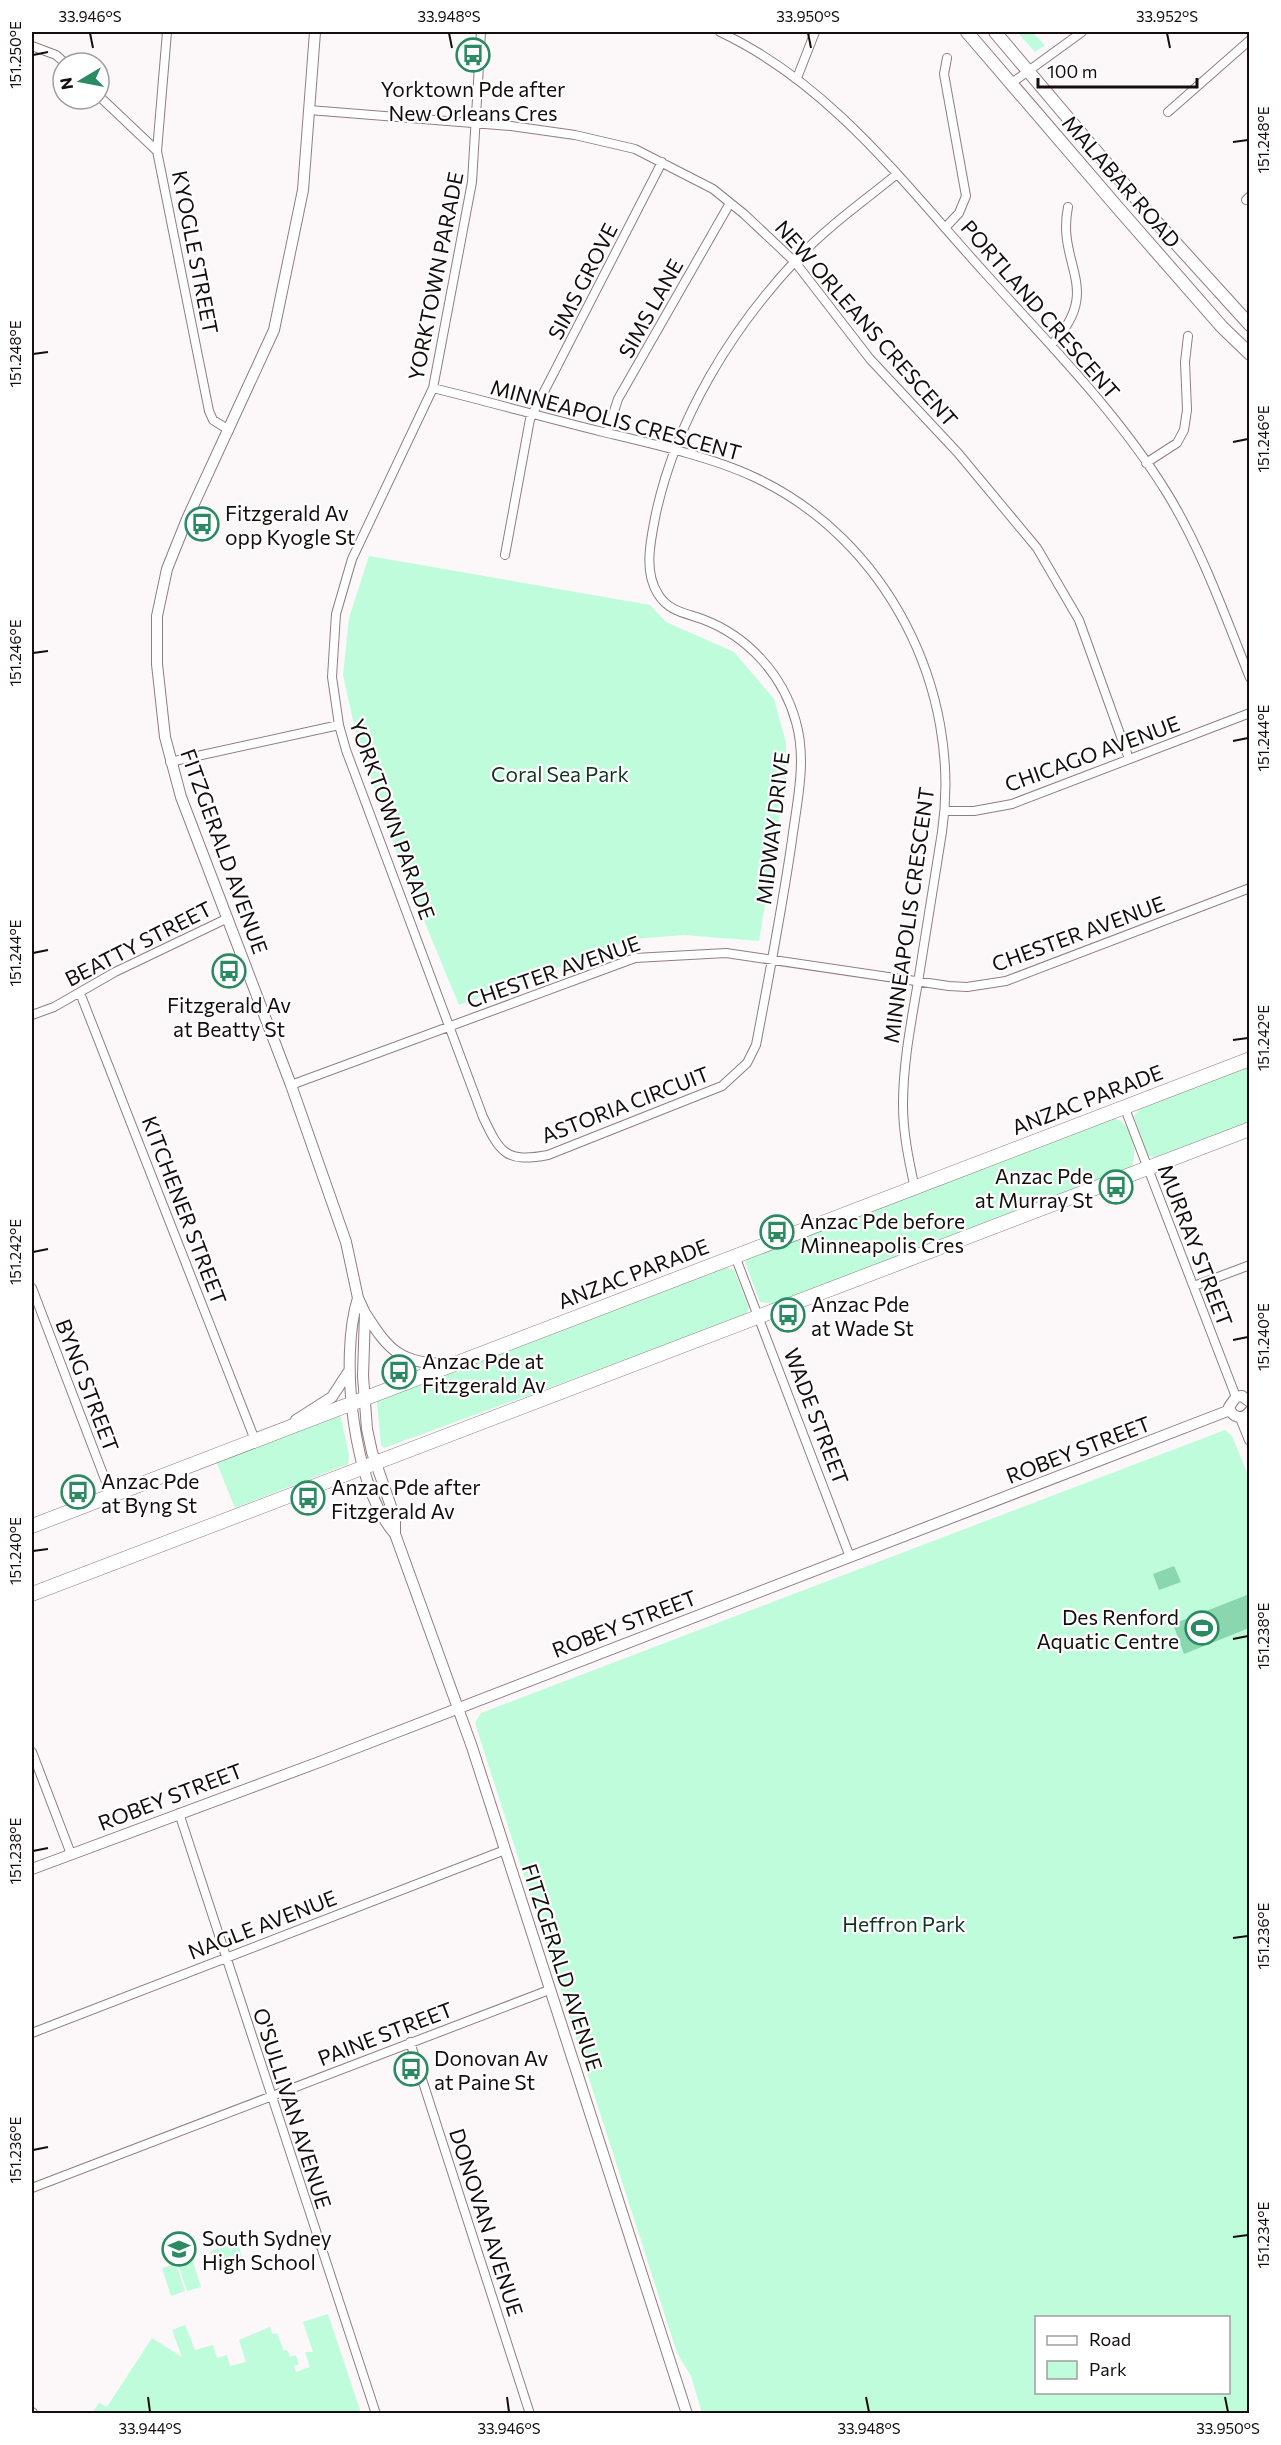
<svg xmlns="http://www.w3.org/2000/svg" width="1281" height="2445" font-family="Commissioner,sans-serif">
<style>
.green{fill:#befcdb;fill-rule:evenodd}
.water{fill:#89d6af}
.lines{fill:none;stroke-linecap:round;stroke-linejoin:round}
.minor-casing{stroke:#927d81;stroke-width:10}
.tertiary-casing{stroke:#927d81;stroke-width:12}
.secondary-casing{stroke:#927d81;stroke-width:14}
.primary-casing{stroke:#927d81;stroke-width:15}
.minor{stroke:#fff;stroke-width:8}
.tertiary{stroke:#fff;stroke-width:10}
.secondary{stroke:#fff;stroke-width:12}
.primary{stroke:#fff;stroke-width:14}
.ticks{fill:none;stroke:#150d0e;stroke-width:2}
.labels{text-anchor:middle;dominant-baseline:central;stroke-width:4.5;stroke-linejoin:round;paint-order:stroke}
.poi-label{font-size:21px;fill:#150d0e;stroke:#fff;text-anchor:start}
.street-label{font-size:21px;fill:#150d0e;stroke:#fff}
.park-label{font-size:21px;fill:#133526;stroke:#fff}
.neatline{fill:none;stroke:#150d0e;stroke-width:2}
.ticks-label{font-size:15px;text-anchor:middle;fill:#150d0e}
</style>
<rect width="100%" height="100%" fill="#fcf7f8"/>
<!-- green -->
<path class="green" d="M1017,32h15l13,13 -10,7z
M369,556l281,49 16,17 68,30 40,47 12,44v33l-27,165 -74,-6 -52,4 -174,66 -58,-140 -45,-131 -13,-59 6,-57z
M1249,1067v57l-89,34 -12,-2 -14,-39 6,-10z
M1112,1118c21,3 27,33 19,50l-358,136 -13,-2 -15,-40 4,-5z
M724,1267l10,3 15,38 -4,8 -361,132 -3,-3 -4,-43 7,-5z
M340,1414l9,41 -1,9 -113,44 -19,-47z
M1225,1430l7,6 18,44 -1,933h-547l-11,-37 -14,-23 -202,-630 6,-10zM1036,2318h192v74h-192z
M238,2243l4,14 -28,9 -4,-15z
M192,2259l9,28 -14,4 -9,-27z
M176,2264l9,27 -14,5 -9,-28z
M328,2314l33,99h-269l7,-10 8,4 45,-69 30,19 -10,-27 13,-5 10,25 18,-5 4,13 10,-3 3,11 16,-4 -7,-22 31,-13 2,7 5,-1 7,18 3,-1 3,7 6,-2 3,9 -5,2 2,6 14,-5 -5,-15h8l-10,-30z"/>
<!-- water -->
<path class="water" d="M1174,1566l7,16 -22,8 -6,-16z
M1247,1595l2,33 -65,26 -11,-30z"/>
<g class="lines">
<!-- minor casing -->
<g class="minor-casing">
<path id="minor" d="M481,32l-9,150 -39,206 -81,171 -16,55 -4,63 7,48 7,25 137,367c17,36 23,46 65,38l174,-69 25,-23 9,-18c13,-68 26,-136 36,-205 5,-39 15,-79 4,-118 -13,-47 -48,-86 -94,-103 -17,-6 -34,-8 -44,-25 -15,-23 -7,-55 -2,-81 21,-95 75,-184 142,-255 29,-31 66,-57 99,-84
M720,32c111,52 185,153 265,241 63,70 132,139 182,220 35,57 58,123 83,185
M32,46l24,9 9,8
M797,78l18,-46
M1013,82l69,-50
M99,96l58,55 52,260 4,9 16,10
M309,110l202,16 64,9 60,14 78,40 31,25 51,48 75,97 88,94 79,95 42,72 50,139
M1168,112l82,-72
M157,151l10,-119
M1246,200l4,-4
M945,228l14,-15 7,-17 -22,-122 3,-16
M1051,345c54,-56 5,-79 17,-138
M433,388c57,14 113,30 170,44 46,11 109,25 151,45 132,61 209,212 188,355 -8,50 -16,100 -24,150 -7,41 -15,81 -15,123 0,29 6,56 12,84
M607,433l11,-34 112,-196
M1146,463l31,-20 7,-13 3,-20 -2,-48 3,-26
M505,555l25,-136 132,-257
M170,762l169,-37
M945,811h29l38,-7 238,-91
M80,993l175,447
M32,1015l22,-8 61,-35 113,-54
M291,1085l344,-127 91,-5 223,33 18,1 39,-6 244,-93
M1124,1106l112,291
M735,1256l115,301
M1194,1286l56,-21
M32,1288l79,207
M32,1752l39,102
M179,1813l197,601
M32,2033l473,-183
M410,2042l120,372
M32,2188l517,-198"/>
</g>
<!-- tertiary casing -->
<g class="tertiary-casing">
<path id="tertiary" d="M315,32l-12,158 -29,140 -87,189 -20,50 -10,47v48l8,73 16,60 110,288 55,157 12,56 7,15 -2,63 4,53 5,23 23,66v16
M358,1298c-19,59 -5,189 37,236l77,213 215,667
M365,1313c24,38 36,51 82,51
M1250,1402l-8,-6 -6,1 -7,10c3,11 14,14 21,4
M1241,1418l9,22
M296,1420l36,-23 17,-26
M32,1869l290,-108 908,-351
M32,2413v1"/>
</g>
<!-- secondary casing -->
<g class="secondary-casing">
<path id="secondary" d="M967,32l151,176 104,119 28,27
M995,32l156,184 99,109"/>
</g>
<!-- primary casing -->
<g class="primary-casing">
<path id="primary" d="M32,1526l1218,-467
M32,1594l1218,-465"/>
</g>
<!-- minor -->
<use href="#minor" class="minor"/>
<!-- tertiary -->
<use href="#tertiary" class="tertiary"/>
<!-- secondary -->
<use href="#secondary" class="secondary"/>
<!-- primary -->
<use href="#primary" class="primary"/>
</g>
<!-- ticks -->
<path class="ticks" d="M90,33l3,15M449,33l3,15M808,33l3,15M1167,33l3,15M33,55l15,-3M1233,142l15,-2M33,354l15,-2M1233,442l15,-3M33,653l15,-2M1233,741l15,-3M33,953l15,-3M1233,1040l15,-2M33,1252l15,-3M1233,1340l15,-3M33,1551l15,-2M1233,1639l15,-3M33,1851l15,-3M1233,1938l15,-2M33,2150l15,-3M1233,2237l15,-2M148,2397l2,15M507,2397l2,15M866,2397l3,15M1225,2397l3,15"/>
<!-- icons -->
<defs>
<g id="bus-ring" transform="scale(1.725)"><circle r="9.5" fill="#fff" stroke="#2b8a62" stroke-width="1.5"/><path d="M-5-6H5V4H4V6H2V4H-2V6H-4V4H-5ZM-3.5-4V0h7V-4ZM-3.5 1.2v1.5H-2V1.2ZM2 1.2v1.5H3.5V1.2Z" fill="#2b8a62"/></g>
<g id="stadium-ring" transform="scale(1.725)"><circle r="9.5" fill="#fff" stroke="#2b8a62" stroke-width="1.5"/><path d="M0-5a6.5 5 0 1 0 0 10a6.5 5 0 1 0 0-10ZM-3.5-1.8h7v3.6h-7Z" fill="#2b8a62"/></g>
<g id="school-ring" transform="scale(1.725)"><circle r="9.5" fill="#fff" stroke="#2b8a62" stroke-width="1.5"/><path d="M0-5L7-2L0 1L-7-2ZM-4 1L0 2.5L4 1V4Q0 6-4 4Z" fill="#2b8a62"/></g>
</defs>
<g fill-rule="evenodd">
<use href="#bus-ring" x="473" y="55"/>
<use href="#bus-ring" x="202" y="524"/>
<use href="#bus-ring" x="229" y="971"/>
<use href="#bus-ring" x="1116" y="1187"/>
<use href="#bus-ring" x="777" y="1232"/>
<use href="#bus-ring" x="788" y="1315"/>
<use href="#bus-ring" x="399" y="1372"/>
<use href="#bus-ring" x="78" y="1492"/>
<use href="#bus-ring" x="308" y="1498"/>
<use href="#stadium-ring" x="1202" y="1628"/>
<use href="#bus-ring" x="411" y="2069"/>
<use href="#school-ring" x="179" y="2249"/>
</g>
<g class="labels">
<!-- poi labels -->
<g class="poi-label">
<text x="473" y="88" text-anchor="middle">Yorktown Pde after<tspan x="473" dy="24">New Orleans Cres</tspan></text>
<text x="225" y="512">Fitzgerald Av<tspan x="225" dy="24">opp Kyogle St</tspan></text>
<text x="229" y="1004" text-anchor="middle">Fitzgerald Av<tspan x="229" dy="24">at Beatty St</tspan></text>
<text x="1093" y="1175" text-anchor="end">Anzac Pde<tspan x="1093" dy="24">at Murray St</tspan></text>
<text x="800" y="1220">Anzac Pde before<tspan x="800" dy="24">Minneapolis Cres</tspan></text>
<text x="811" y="1303">Anzac Pde<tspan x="811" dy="24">at Wade St</tspan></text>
<text x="422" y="1360">Anzac Pde at<tspan x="422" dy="24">Fitzgerald Av</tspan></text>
<text x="101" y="1480">Anzac Pde<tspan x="101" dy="24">at Byng St</tspan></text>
<text x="331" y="1486">Anzac Pde after<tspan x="331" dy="24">Fitzgerald Av</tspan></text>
<text x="1179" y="1616" text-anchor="end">Des Renford<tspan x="1179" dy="24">Aquatic Centre</tspan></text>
<text x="434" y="2057">Donovan Av<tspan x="434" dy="24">at Paine St</tspan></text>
<text x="202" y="2237">South Sydney<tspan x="202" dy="24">High School</tspan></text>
</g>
<!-- street labels -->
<g class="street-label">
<text transform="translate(1122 181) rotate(49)">MALABAR ROAD</text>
<text transform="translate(196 252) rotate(79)">KYOGLE STREET</text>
<text transform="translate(435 276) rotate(-79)">YORKTOWN PARADE</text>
<text transform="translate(582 281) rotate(-63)">SIMS GROVE</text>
<text transform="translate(650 308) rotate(-61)">SIMS LANE</text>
<text transform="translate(1041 309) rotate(49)">PORTLAND CRESCENT</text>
<text transform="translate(867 323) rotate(49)">NEW ORLEANS CRESCENT</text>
<text transform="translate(616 419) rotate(15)">MINNEAPOLIS CRESCENT</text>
<text transform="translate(1092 753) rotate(-20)">CHICAGO AVENUE</text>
<text transform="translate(393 819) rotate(70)">YORKTOWN PARADE</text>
<text transform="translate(772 828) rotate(-83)">MIDWAY DRIVE</text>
<text transform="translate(225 851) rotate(70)">FITZGERALD AVENUE</text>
<text transform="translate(908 915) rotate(-82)">MINNEAPOLIS CRESCENT</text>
<text transform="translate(1078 933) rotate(-20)">CHESTER AVENUE</text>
<text transform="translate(138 943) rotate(-27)">BEATTY STREET</text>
<text transform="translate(553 971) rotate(-19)">CHESTER AVENUE</text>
<text transform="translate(1087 1099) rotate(-21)">ANZAC PARADE</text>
<text transform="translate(625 1104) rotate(-21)">ASTORIA CIRCUIT</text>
<text transform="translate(185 1210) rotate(69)">KITCHENER STREET</text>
<text transform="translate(1196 1245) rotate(69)">MURRAY STREET</text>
<text transform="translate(633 1273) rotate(-21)">ANZAC PARADE</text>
<text transform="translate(88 1385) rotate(69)">BYNG STREET</text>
<text transform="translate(817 1416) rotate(69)">WADE STREET</text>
<text transform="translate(1078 1449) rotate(-21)">ROBEY STREET</text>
<text transform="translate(624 1623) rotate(-21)">ROBEY STREET</text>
<text transform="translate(170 1796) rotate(-21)">ROBEY STREET</text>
<text transform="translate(262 1924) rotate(-21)">NAGLE AVENUE</text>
<text transform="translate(563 1967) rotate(72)">FITZGERALD AVENUE</text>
<text transform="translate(385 2033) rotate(-21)">PAINE STREET</text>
<text transform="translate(293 2108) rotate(72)">O'SULLIVAN AVENUE</text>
<text transform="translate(487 2222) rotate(72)">DONOVAN AVENUE</text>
</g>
<!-- park labels -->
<g class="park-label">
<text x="560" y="773">Coral Sea Park</text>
<text x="904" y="1923">Heffron Park</text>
</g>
</g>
<!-- border -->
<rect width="1281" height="2445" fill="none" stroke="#ffffff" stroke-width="66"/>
<!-- legend -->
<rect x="1035" y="2316" width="195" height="78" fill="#ffffff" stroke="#a19e9f" stroke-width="1.5"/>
<rect x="1047" y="2336" width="30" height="9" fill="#ffffff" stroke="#a19e9f" stroke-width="1.5"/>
<text x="1089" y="2346" font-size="18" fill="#150d0e">Road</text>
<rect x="1047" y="2361" width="30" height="18" fill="#befcdb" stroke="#a19e9f" stroke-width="1.5"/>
<text x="1089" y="2376" font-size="18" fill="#150d0e">Park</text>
<!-- north arrow -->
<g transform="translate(81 81) rotate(260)"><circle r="28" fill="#ffffff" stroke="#a19e9f" stroke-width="1.5"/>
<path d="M0-4.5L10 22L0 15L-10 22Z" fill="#2b8a62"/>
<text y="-9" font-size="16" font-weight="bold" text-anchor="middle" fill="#150d0e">N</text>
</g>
<!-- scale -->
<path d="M1038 78v9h159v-9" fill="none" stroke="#150d0e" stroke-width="3"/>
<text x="1047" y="78" font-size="18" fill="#150d0e" stroke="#ffffff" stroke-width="4.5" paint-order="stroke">100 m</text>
<rect x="33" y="33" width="1215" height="2379" class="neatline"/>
<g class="ticks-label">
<text x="90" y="22">33.946°S</text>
<text x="449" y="22">33.948°S</text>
<text x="808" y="22">33.950°S</text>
<text x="1167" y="22">33.952°S</text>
<text transform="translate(16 55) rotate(-90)" y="5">151.250°E</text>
<text transform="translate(1264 140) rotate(-90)" y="5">151.248°E</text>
<text transform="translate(16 354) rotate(-90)" y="5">151.248°E</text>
<text transform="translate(1264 439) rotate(-90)" y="5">151.246°E</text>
<text transform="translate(16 653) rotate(-90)" y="5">151.246°E</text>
<text transform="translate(1264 738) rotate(-90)" y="5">151.244°E</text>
<text transform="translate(16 953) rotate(-90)" y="5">151.244°E</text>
<text transform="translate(1264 1038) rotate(-90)" y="5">151.242°E</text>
<text transform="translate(16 1252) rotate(-90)" y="5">151.242°E</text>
<text transform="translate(1264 1337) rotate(-90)" y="5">151.240°E</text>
<text transform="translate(16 1551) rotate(-90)" y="5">151.240°E</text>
<text transform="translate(1264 1636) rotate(-90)" y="5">151.238°E</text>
<text transform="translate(16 1851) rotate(-90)" y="5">151.238°E</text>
<text transform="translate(1264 1936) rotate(-90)" y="5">151.236°E</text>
<text transform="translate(16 2150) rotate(-90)" y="5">151.236°E</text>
<text transform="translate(1264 2235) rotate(-90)" y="5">151.234°E</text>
<text x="150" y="2434">33.944°S</text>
<text x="509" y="2434">33.946°S</text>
<text x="869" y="2434">33.948°S</text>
<text x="1228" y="2434">33.950°S</text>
</g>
</svg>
